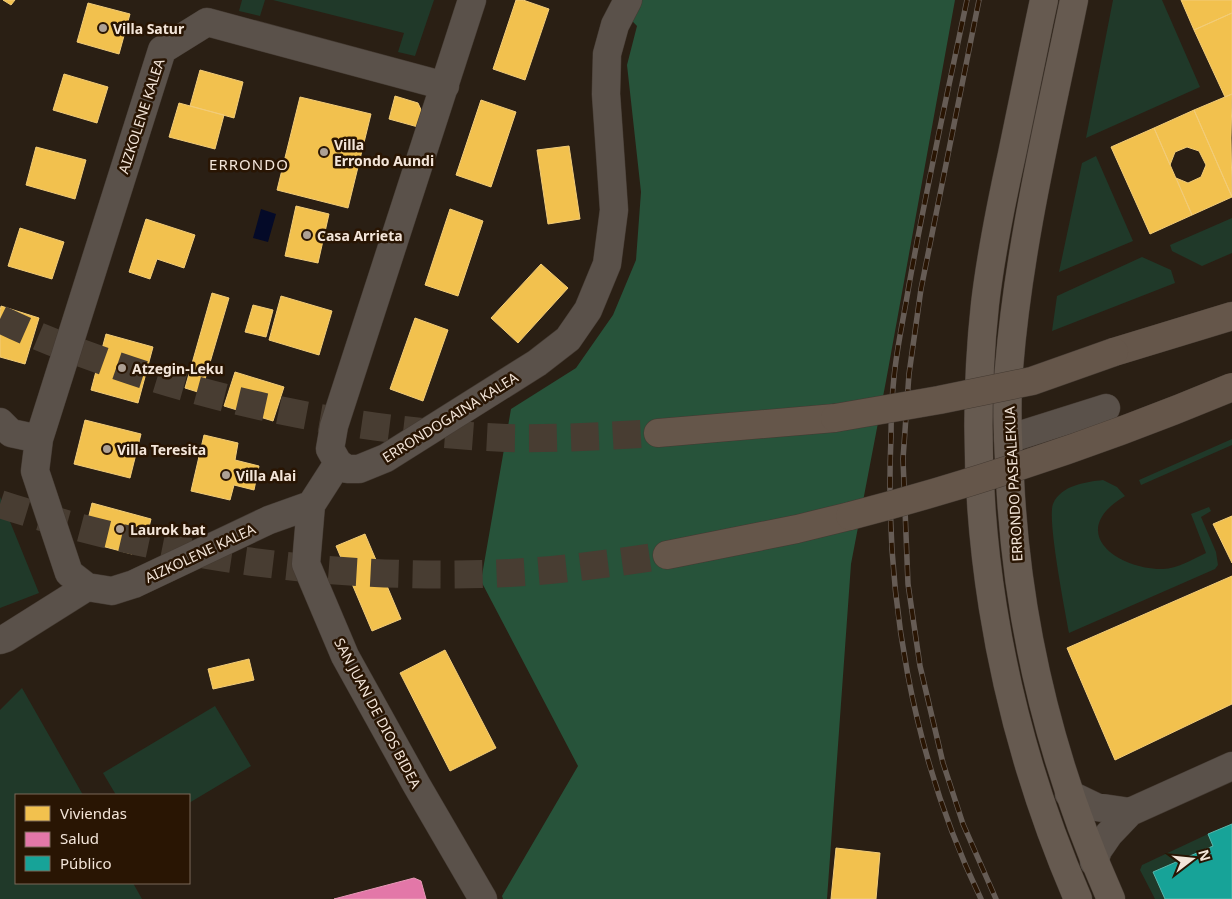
<svg xmlns="http://www.w3.org/2000/svg" width="1232" height="899" font-family="'Noto Sans',sans-serif">
<style>
.green{fill:#203929}
.forest{fill:#27533a}
.water{fill:#040a28}
.homes{fill:#f2c14e;stroke:#f2cc78}
.health{fill:#e377a8;stroke:#e898b7}
.public{fill:#17a398;stroke:#59b7ac}
.lines{fill:none;stroke-linecap:round;stroke-linejoin:round}
.highway-tunnel{stroke:#483d32;stroke-width:28;stroke-dasharray:28 14;stroke-linecap:butt}
.minor-casing{stroke:#443a32;stroke-width:29}
.major-casing{stroke:#443a32;stroke-width:29}
.highway-casing{stroke:#443a32;stroke-width:29}
.minor{stroke:#5a514a;stroke-width:28}
.major{stroke:#665a50;stroke-width:28}
.highway{stroke:#65564a;stroke-width:28}
.rail-casing{stroke:#665c55;stroke-width:5.5}
.rail{stroke:#291503;stroke-width:4;stroke-dasharray:11;stroke-linecap:butt}
.highway-bridge-casing{stroke:#443a32;stroke-width:29;stroke-linecap:butt}
.highway-bridge{stroke:#65564a;stroke-width:28}
.poi-dot{fill:#ada094;stroke:#291503;stroke-width:2}
.labels{text-anchor:middle;dominant-baseline:central;stroke-width:5;stroke-linejoin:round;paint-order:stroke}
.poi-label{font-size:14px;font-weight:bold;fill:#f3e5d9;stroke:#291503;text-anchor:start}
.street-label{font-size:14px;fill:#f3e5d9;stroke:#291503}
.neighbourhood-label{font-size:15px;letter-spacing:1px;fill:#f3e5d9;stroke:#291503}
</style>
<rect width="100%" height="100%" fill="#2a1f14"/>
<!-- green -->
<path class="green" d="M242,0h23l-5,16 -21,-5z
M273,0h161l-19,56 -17,-4 6,-19z
M1113,0h49l38,87 -114,51z
M1096,156l37,85 -74,31 23,-109z
M1232,218v35l-30,13 -30,-15 -2,-6z
M1142,257l29,13 4,13 -123,48 5,-35z
M1232,439v6l-91,40 -2,-5z
M1103,480l14,7 8,9c-59,35 -10,73 38,73 14,0 30,-10 43,-16l-15,-39 18,-7 2,4 -10,6 15,35 2,13 -3,4 -146,64c-4,-22 -22,-114 -16,-129 8,-19 33,-22 50,-24z
M0,497l39,96 -39,15z
M22,688l61,107h-67v88h117l9,16h-142v-189z
M215,706l36,60 -62,37v-8h-73l-13,-22z
M1208,834l5,12 -60,26 12,27h-10l-15,-29 2,-5z"/>
<!-- forest -->
<path class="forest" d="M612,0h343l-69,381 -35,183 -24,335h-324l-1,-3 76,-130 -97,-185 30,-172 65,-41 37,-53 23,-55 5,-68 -14,-127 10,-39z"/>
<!-- water -->
<path class="water" d="M261,209l15,5 -8,28 -15,-4z"/>
<!-- homes -->
<path class="homes" d="M3,0h12l-4,5z
M516,0h7l26,9 -24,71 -32,-11z
M1181,0h51v13l-38,17z
M88,3l42,11 -11,40 -42,-12z
M1232,13v81l-7,3 -31,-67z
M200,70l43,12 -9,36 -44,-12z
M64,74l44,13 -11,36 -44,-13z
M1232,94l-1,44 1,59 -38,-87z
M395,96l23,7 4,9 -4,15 -29,-8z
M300,97l71,17 -23,94 -71,-18z
M481,100l35,12 -25,75 -35,-12z
M179,103l45,12 -9,34 -46,-12z
M1194,110l38,87 -40,18 -16,-37 12,5 13,-6 5,-12 -7,-14 -12,-4 -12,5 -5,13 -16,-37z
M1154,128l38,87 -42,19 -39,-87z
M569,146l11,73 -32,5 -11,-74z
M36,147l50,13 -11,39 -49,-14z
M296,206l33,8 -11,49 -33,-7z
M450,209l33,12 -25,75 -33,-11z
M146,219l49,16 -11,33 -27,-9 -7,20 -21,-7z
M20,228l44,14 -12,37 -44,-13z
M541,264l27,24 -50,55 -27,-25z
M212,293l17,5 -28,95 -16,-5z
M281,296l51,15 -13,44 -50,-15z
M253,305l20,5 -7,27 -21,-5z
M1,306l38,12 -14,46 -25,-7v-46z
M415,318l33,12 -25,71 -33,-12z
M106,334l47,13 -15,56 -47,-13z
M235,372l49,15 -11,34 -49,-15z
M85,420l56,14 -11,44 -56,-14z
M204,435l34,8 -3,17 24,6 -5,24 -20,-5 -4,15 -39,-9z
M92,503l59,16 -6,24 -9,-2 -4,13 -38,-10 4,-13 -12,-3z
M1232,516v47l-19,-39z
M365,534l36,85 -29,12 -36,-85z
M1232,576v128l-117,56 -48,-112z
M445,650l51,98 -46,23 -50,-98z
M249,659l5,21 -41,9 -5,-20z
M836,848l44,5 -4,46h-45z"/>
<!-- health -->
<path class="health" d="M414,878l7,3 5,18h-92z"/>
<!-- public -->
<path class="public" d="M1232,824v75h-67l-12,-27 60,-26 -5,-12z"/>
<g class="lines">
<!-- highway-tunnel -->
<path class="highway-tunnel" d="M0,319c35,17 72,31 109,44 128,45 261,69 397,75 51,1 101,-2 152,-5
M0,504c165,54 337,77 510,69 53,-3 105,-10 157,-18"/>
<!-- minor casing -->
<g class="minor-casing">
<path id="minor" d="M472,0l-138,426 -4,23 8,14 9,6h12l27,-11 151,-95 31,-24 20,-29 19,-46 7,-54 -8,-116 1,-40 8,-29 13,-25
M0,422l11,11 28,6
M1008,439l98,-31
M338,463l-27,42 -5,59 39,92 71,128 67,115
M311,505l-42,15 -135,64 -22,7 -25,-4 -18,-14 -34,-102 4,-32 123,-389 45,-28 238,64
M0,640l6,-2 81,-51
M1069,794l27,13 34,5
M1094,862l4,-12 11,-16 21,-22 102,-46"/>
</g>
<!-- major casing -->
<g class="major-casing">
<path id="major" d="M1044,0c-11,51 -21,102 -32,154 -11,50 -21,99 -27,150 -22,203 12,408 93,595
M1074,0c-25,122 -55,244 -65,368 -3,37 -1,75 1,111 7,146 42,287 101,420"/>
</g>
<!-- highway casing -->
<g class="highway-casing">
<path id="highway" d="M1114,352l118,-36
M658,433l177,-15
M667,555l130,-26 53,-13"/>
</g>
<!-- minor -->
<use href="#minor" class="minor"/>
<!-- major -->
<use href="#major" class="major"/>
<!-- highway -->
<use href="#highway" class="highway"/>
<!-- rail casing -->
<g class="rail-casing">
<path id="rail" d="M967,0c-20,95 -41,190 -58,285 -5,31 -12,61 -15,92 -2,19 -3,40 -3,60 -7,157 21,319 90,462
M979,0l-58,289 -12,85 -6,85 5,125 12,82 23,97 20,61 33,75"/>
</g>
<!-- rail -->
<use href="#rail" class="rail"/>
<!-- highway-bridge casing -->
<g class="highway-bridge-casing">
<path id="highway-bridge" d="M835,418l104,-18 93,-19 82,-29
M850,516c130,-34 258,-77 382,-129"/>
</g>
<!-- highway-bridge -->
<use href="#highway-bridge" class="highway-bridge"/>
</g>
<!-- markers -->
<g class="poi-dot">
<circle cx="103" cy="28" r="5"/>
<circle cx="324" cy="152" r="5"/>
<circle cx="307" cy="235" r="5"/>
<circle cx="122" cy="368" r="5"/>
<circle cx="107" cy="449" r="5"/>
<circle cx="226" cy="475" r="5"/>
<circle cx="120" cy="529" r="5"/>
</g>
<g class="labels">
<!-- poi labels -->
<g class="poi-label">
<text x="113" y="28">Villa Satur</text>
<text x="334" y="144">Villa<tspan x="334" dy="16">Errondo Aundi</tspan></text>
<text x="317" y="235">Casa Arrieta</text>
<text x="132" y="368">Atzegin-Leku</text>
<text x="117" y="449">Villa Teresita</text>
<text x="236" y="475">Villa Alai</text>
<text x="130" y="529">Laurok bat</text>
</g>
<!-- street labels -->
<g class="street-label">
<text transform="translate(141 116) rotate(-72)">AIZKOLENE KALEA</text>
<text transform="translate(450 417) rotate(-32)">ERRONDOGAINA KALEA</text>
<text transform="translate(1013 484) rotate(-93)">ERRONDO PASEALEKUA</text>
<text transform="translate(200 553) rotate(-25)">AIZKOLENE KALEA</text>
<text transform="translate(378 713) rotate(62)">SAN JUAN DE DIOS BIDEA</text>
</g>
<!-- neighbourhood labels -->
<g class="neighbourhood-label">
<text x="249" y="164">ERRONDO</text>
</g>
</g>
<!-- legend -->
<rect x="15" y="794" width="175" height="90" fill="#291503" stroke="#7a6859"/>
<rect x="25" y="806" width="25" height="15" fill="#f2c14e" stroke="#7a6859"/>
<text x="60" y="819" font-size="15" fill="#f3e5d9">Viviendas</text>
<rect x="25" y="832" width="25" height="15" fill="#e377a8" stroke="#7a6859"/>
<text x="60" y="844" font-size="15" fill="#f3e5d9">Salud</text>
<rect x="25" y="856" width="25" height="15" fill="#17a398" stroke="#7a6859"/>
<text x="60" y="869" font-size="15" fill="#f3e5d9">Público</text>
<!-- north arrow -->
<g transform="translate(1192 859) rotate(74)" stroke="#291503" stroke-width="4" paint-order="stroke">
<path d="M0-4L9 19L0 12L-9 19Z" fill="#f3e5d9"/>
<text y="-8" font-size="14" font-weight="bold" text-anchor="middle" fill="#f3e5d9">N</text>
</g>
</svg>
